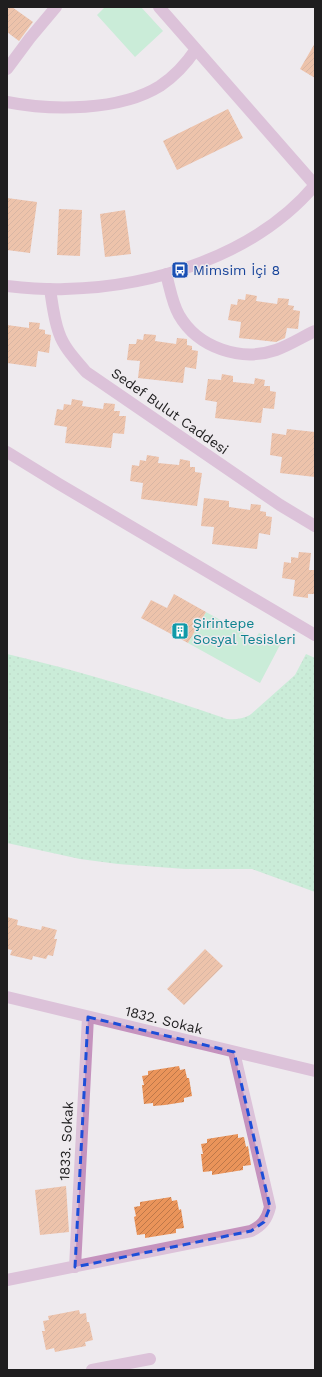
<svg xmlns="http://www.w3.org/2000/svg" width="322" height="1377" font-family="'Work Sans',sans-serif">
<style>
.green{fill:url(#green-dots)}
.pitch{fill:#9eefbc}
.building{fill:url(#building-hatch)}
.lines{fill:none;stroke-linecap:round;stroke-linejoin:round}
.minor{stroke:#c593be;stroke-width:12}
.marked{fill:none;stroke:#1d4ed8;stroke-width:3;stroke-dasharray:8 5;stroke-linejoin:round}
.labels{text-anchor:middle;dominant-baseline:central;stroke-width:3;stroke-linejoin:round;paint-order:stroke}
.transit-label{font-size:14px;fill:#164399;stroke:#eeeaee;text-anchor:start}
.street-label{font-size:14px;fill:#1f1e1f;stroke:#eeeaee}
.culture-label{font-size:14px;fill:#0d838f;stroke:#eeeaee;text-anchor:start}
</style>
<defs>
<pattern id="green-dots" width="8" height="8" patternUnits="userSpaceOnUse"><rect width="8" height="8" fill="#9eefbc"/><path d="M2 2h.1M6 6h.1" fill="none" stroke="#88cca1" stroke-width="1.8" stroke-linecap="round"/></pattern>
<pattern id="building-hatch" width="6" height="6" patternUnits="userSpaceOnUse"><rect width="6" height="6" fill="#ea945a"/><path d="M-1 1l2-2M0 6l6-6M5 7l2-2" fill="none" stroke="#bd784a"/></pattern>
</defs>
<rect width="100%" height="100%" fill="#eeeaee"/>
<!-- green -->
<path class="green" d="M7,654c74,17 148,40 220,65 8,1 15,0 23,-4l45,-40 11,-21 9,4v234l-63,-23h-67l-67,-5 -38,-5 -73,-16z"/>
<!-- pitch -->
<path class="pitch" d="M105,7h36l22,24 -28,26 -38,-42z
M206,612l49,27 4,-6 21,12 -20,38 -72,-40z"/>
<!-- building -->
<path class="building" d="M7,7h5l21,15 -14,19 -12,-9z
M315,43v35l-15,-9z
M228,109l15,29 -66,32 -14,-29z
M7,198l30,4 -7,51 -23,-3z
M59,209l23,1 -2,46 -23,-1z
M125,210l6,44 -26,3 -5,-43z
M246,294l11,2 -1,5 21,3 1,-6 11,1 -1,6 6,1 -1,4 7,1 -2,18 -11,-1 -2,10 -9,4 -37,-4 2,-16 -13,-2 3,-16 6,1 1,-6 7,1z
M29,322l11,1 -1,6 6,1v4l6,1 -2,18 -11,-2 -2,16 -29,-4v-38l22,3z
M144,334l12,1 -1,6 21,3 1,-6 10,1v6l5,1v4l6,1 -2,18 -11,-2 -2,16 -45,-5 2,-17 -13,-1 2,-16h7l1,-5 6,1z
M222,374l11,2v6l21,2 1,-6 10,2 -1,6h6v5l6,1 -2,17 -11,-1 -2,15 -46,-5 2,-16 -12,-2 3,-21 13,1z
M72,399l11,2 -1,5 21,3 1,-6 11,1 -1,7h6l-1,5h7l-2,18 -11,-1 -2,15 -46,-5 2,-16 -13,-2 3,-16 6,1 1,-6 7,1z
M287,429l28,3v45l-35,-4 2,-16 -12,-2 2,-22 14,2z
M147,455l12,2 -1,6 21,2 1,-6 10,2v6h5v5l7,1 -5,33 -56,-7 2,-16 -13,-2 2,-16 7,1 1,-6 6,1z
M204,498l25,3v6l21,3 1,-6 10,1 -1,6 6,1v4l6,1 -2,18 -11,-2 -2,16 -45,-5 2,-17 -13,-1z
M299,552l12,1 -2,17h6v24h-7v4l-15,-2 2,-16 -13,-2 2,-16 7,1v-6l7,1z
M174,594l32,18 -18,31 -47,-25 10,-18 16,8z
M7,917l11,3 -1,5 24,5 1,-4 15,4 -3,9h3l-4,17 -5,-1 -2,4 -13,-3 -1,4 -22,-5 2,-5 -5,-1z
M205,949l18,17 -39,39 -17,-16z
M179,1066l1,4 5,-1 2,9h2l3,18 -8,2v4l-19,3 -12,1v-3l-9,1 -2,-19h2l-2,-9 6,-1v-4z
M238,1134v4l6,-1 2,10 2,-1 3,19 -8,1v4l-31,5v-4l-9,1 -2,-18h2l-2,-10 6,-1v-4z
M66,1186l3,46 -29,3 -5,-45z
M171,1197l1,4 5,-1 2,10 2,-1 3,19 -8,1v4l-31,5v-4l-8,1 -3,-18 2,-1 -2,-9 6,-1v-4z
M79,1310l1,4 6,-1 1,9h2l4,18 -8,2 1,4 -31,6 -1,-4 -8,2 -4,-19h3l-2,-10 6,-1 -1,-4z"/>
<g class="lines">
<!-- minor -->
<path class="minor" d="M159,7l156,178
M7,69l23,-31 26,-31
M7,102c45,9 113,9 153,-16 15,-10 26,-22 36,-37
M166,274c4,14 6,29 13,41 19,33 62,47 97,35 14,-5 26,-13 39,-19
M7,286c19,2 38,4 58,3 89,-2 191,-34 250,-104
M50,289c2,13 4,31 9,44 5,15 17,27 27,39l194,133 35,21
M7,452l52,32 256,151
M7,997l308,74
M75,1267l13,-250
M7,1280l244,-49c11,-5 16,-12 19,-24l-36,-155
M92,1370l58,-11"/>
</g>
<!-- marked area -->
<path d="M0 0H322V1377H0ZM88,1017l146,35 36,155 -6,15 -13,9 -176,36z" fill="#eeeaee" fill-opacity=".55" fill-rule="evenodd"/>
<path class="marked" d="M88,1017l146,35 36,155 -6,15 -13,9 -176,36z"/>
<!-- icons -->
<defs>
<g id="bus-square" transform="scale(0.9)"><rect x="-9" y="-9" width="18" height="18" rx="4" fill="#1a4fb4" stroke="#eeeaee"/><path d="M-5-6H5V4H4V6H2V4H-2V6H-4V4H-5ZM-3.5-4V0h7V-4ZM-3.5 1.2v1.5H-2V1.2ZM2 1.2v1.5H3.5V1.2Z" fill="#fff"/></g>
<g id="building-square" transform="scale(0.9)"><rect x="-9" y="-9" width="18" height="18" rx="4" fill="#0f9aa8" stroke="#eeeaee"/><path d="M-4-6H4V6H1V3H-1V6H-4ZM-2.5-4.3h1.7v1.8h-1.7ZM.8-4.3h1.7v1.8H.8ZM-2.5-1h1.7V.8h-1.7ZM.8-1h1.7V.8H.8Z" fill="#fff"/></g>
</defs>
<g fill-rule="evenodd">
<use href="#bus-square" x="180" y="270"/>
<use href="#building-square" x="180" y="631"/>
</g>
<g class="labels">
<!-- transit labels -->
<g class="transit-label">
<text x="193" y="270">Mimsim İçi 8</text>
</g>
<!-- street labels -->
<g class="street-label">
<text transform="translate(170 411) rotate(35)">Sedef Bulut Caddesi</text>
<text transform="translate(164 1020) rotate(14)">1832. Sokak</text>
<text transform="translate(66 1141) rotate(-87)">1833. Sokak</text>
</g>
<!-- culture labels -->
<g class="culture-label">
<text x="193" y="623">Şirintepe<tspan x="193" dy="16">Sosyal Tesisleri</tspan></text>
</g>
</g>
<!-- border -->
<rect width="322" height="1377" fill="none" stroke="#1f1e1f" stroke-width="16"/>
</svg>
